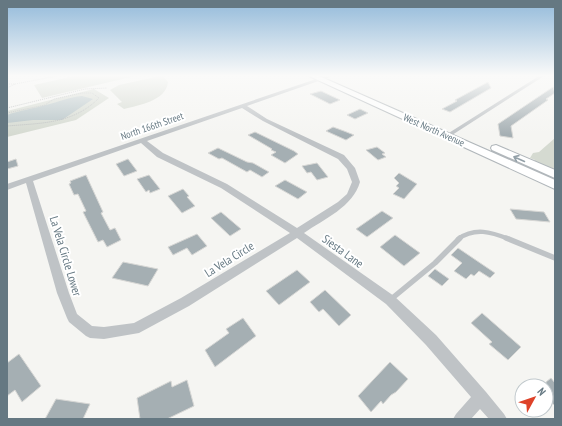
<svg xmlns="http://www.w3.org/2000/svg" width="562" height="426" font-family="'PT Sans Narrow',sans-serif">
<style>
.green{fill:#d5dad1}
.water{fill:#b5c3c6}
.building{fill:#a5afb3;stroke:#d7d7d5}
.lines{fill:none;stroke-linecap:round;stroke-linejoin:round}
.secondary-casing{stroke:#b1b7bb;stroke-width:2}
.path{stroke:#b7babc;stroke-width:1;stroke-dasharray:1 1;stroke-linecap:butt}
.service-far1{stroke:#bfc3c6;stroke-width:4.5}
.service{stroke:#bfc3c6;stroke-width:5.5}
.minor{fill:#bfc3c6;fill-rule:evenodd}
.secondary{fill:#fff;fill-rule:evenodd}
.oneway{stroke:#93a0a8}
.labels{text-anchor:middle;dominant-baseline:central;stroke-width:4;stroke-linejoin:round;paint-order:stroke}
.far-street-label{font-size:10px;fill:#657882;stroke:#fff}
.street-label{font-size:12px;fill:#657882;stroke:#fff}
</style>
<rect width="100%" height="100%" fill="#f5f5f2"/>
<!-- green -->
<path class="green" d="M75,76h60l-93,22 -8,-13z
M160,76h3l5,6c-2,19 -29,23 -44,27l-7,-5 5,-2 -12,-12 9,-5z
M94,89l15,9 -33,22 -69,17v-26z
M555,138v33l-21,-9 1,-2 -5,-2 3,-5 6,-1z"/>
<!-- water -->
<path class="water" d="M82,96l11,3 -31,21h-29l-26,3v-8c13,-5 26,-6 39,-10 13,-3 23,-8 36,-9z"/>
<!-- building -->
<path class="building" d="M488,82l3,6 -41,24 -8,-3 15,-8 -2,-1z
M553,87l2,6 -9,6 2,1 -37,26 2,12 -13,-2 -2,-12z
M321,91l19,9 -10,4 -20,-10z
M360,109l8,4 -13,6 -8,-4z
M333,127l11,4 10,4 -8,5 -20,-9z
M255,132l39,19 4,3 -13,9 -14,-8 5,-3 -5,-2 1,-1 -24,-14z
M377,147l8,6 -3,1 4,3 -8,3 -12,-10z
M218,148l29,14 6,1 16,9 -7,5 -12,-7 -3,2 -25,-14 -3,1 -11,-6z
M16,159l2,7 -11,3v-7z
M128,159l9,12 -13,5 -8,-12z
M317,163l11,14 -11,3 -6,-8 -4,1 -5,-7z
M399,173l18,11 -13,15 -11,-5 6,-6 -3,-2 3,-3 -5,-5z
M86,175l17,37 -2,1 9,17 5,-2 6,12 -14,7 -4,-7 -5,2 -15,-30 3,-1 -8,-17 -4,1 -5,-11 2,-1 -1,-2z
M149,175l11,14 -10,4 -1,-3 -3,2 -9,-13z
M285,180l22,12 -9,7 -23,-13z
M183,189l6,7 -2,1 8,9 -13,7 -14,-17z
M510,209l34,3 6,10 -34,-3z
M382,211l11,7 -26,19 -11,-8z
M221,212l20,17 -11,7 -19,-18z
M197,234l10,12 -15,9 -5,-7 -14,7 -5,-8z
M395,235l25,18 -16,13 -24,-19z
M458,248l37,25 -5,5 -11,-7 -5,5 -3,-2 -5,5 -12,-8 8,-8 -11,-8z
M123,262l35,7 -10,17 -36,-8z
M435,269l14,10 -7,7 -14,-10z
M297,270l13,12 -31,23 -13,-14z
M325,290l26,25 -12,11 -16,-17 -4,3 -9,-10z
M482,313l39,34 -13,13 -19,-16 3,-2 -21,-19z
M243,318l13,18 -41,31 -10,-17 24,-17 -3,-4z
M19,354l22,32 -19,16 -7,-12 -8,6v-33z
M390,362l18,17 -12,13 -5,3 -8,9 -2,-3 -10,11 -13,-16z
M551,378l4,5v23l-9,-9v-15z
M187,380l7,26 -27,13h-27l-3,-21 34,-17 1,6z
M56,399l34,5 -7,15h-38z"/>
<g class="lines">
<!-- secondary casing -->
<g class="secondary-casing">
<path id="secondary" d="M309,76h10l236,104v9z
M496,145l59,25v8l-63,-28 -1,-2 1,-2z"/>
</g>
<!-- path -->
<path class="path" d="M7,84h8l-8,4
M15,84l42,-8
M7,108l78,-19 22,-1
M7,113l38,-8 9,-6 28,-6h10l7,5c-26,26 -57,25 -92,28
M7,120h2"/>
<!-- service-far1 -->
<path class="service-far1" d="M458,239c17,-12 33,-7 51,0"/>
<!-- service -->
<path class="service" d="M506,238l49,20
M390,300l45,-37 25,-25"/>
<!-- minor -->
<path class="minor" d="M325,76l5,1 -83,29 20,13 77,36 11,13 5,14c-7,25 -36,37 -56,51l90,63 42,39 50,57 18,22 3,5h-18l-9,-10 -9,10h-18l3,-5 15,-17 -45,-52 -40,-41 -89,-66 -108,68 -50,27 -35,6 -14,-1 -4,-2 -17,-14 -2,-4 -10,-25 -31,-110 -19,7v-6zM242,108l21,13 75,38 9,10 5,13 -5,12 -9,8 -41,26 -70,-44 -64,-31 -16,-12zM141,143l16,14 64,31 69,45 -109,65 -47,25 -30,4 -12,-1 -15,-12 -8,-21 -36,-112z
M539,76h5l-95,61 -2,1 -3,-2z"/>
<!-- secondary -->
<use href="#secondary" class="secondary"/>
</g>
<!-- one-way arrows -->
<defs><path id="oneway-shaft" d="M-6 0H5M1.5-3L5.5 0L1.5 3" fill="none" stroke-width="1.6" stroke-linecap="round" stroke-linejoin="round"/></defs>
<use class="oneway" href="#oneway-shaft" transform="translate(519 159) rotate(-156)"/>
<!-- sky -->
<linearGradient id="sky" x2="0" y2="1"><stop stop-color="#93bada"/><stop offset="0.56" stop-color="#fafaf9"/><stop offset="1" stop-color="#fafaf9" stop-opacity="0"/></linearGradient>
<rect width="562" height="135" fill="url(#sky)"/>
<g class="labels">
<!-- far-street labels -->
<g class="far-street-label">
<text transform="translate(152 126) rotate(-19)">North 166th Street</text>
<text transform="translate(434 130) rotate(24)">West North Avenue</text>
</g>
<!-- street labels -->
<g class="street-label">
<text transform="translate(343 251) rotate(36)">Siesta Lane</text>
<text transform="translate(66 256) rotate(73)">La Vela Circle Lower</text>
<text transform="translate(229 259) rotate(-32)">La Vela Circle</text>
</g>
</g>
<!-- border -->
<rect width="562" height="426" fill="none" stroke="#657882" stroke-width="16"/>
<!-- north arrow -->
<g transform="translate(534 398) rotate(50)"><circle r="19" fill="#ffffff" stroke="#c1c9cd"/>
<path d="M0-3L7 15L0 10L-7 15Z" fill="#de4229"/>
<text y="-6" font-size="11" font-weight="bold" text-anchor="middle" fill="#657882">N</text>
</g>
</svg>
